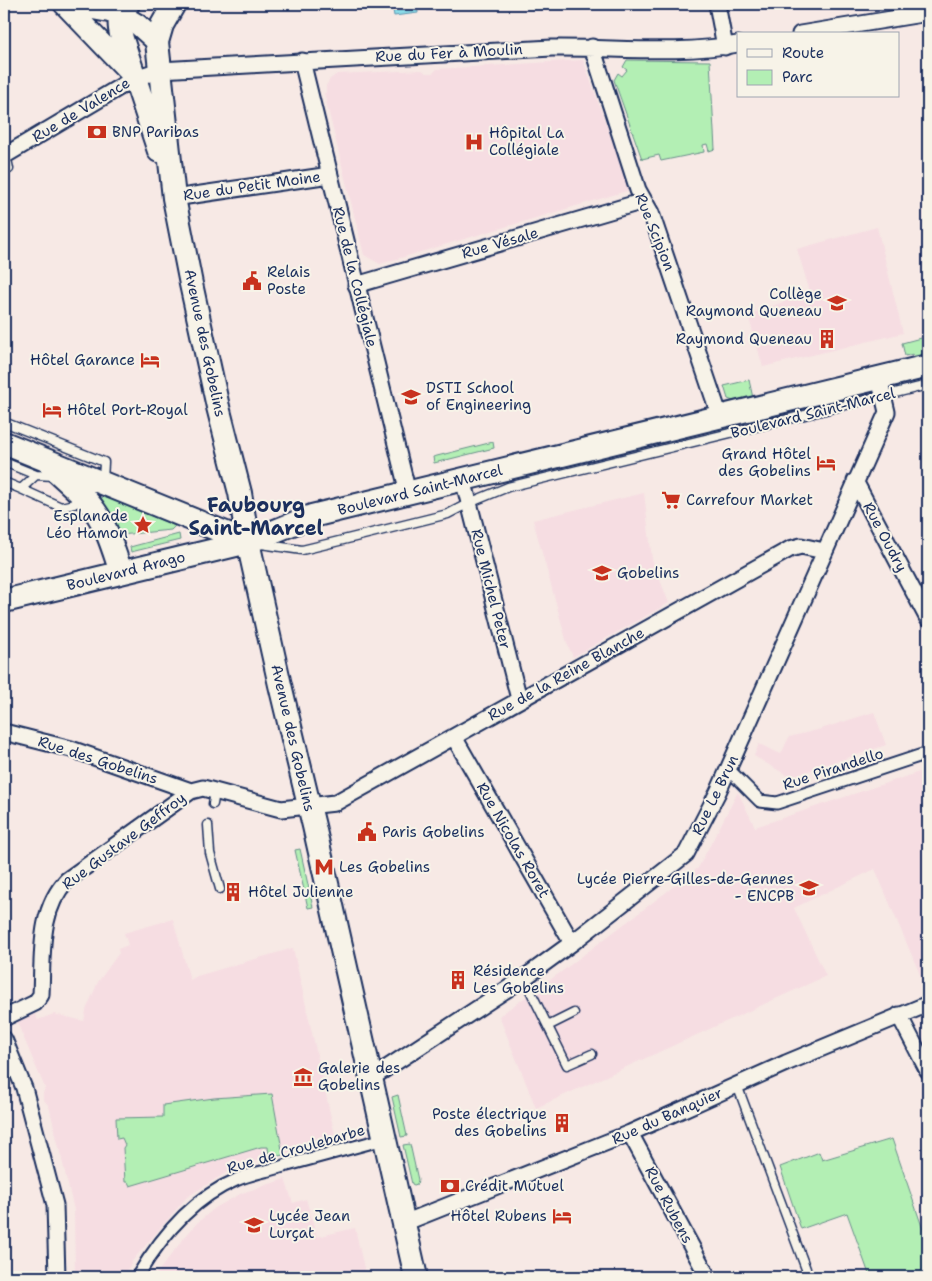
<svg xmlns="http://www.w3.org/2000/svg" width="932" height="1281" font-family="'Shantell Sans',sans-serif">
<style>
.built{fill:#f6dde2}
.green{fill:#b3efb4;stroke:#678f89}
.water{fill:#8adae7;stroke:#5e96b0}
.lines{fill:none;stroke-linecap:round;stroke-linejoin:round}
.service-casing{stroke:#1b2f5e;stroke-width:11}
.pedestrian-casing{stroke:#1b2f5e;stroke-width:15}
.minor-casing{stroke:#1b2f5e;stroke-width:19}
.tertiary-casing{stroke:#1b2f5e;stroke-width:24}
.secondary-casing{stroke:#1b2f5e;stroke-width:26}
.service{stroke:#f7f3e8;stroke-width:8}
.pedestrian{stroke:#f7f3e8;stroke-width:11}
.minor{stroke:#f7f3e8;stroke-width:15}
.tertiary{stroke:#f7f3e8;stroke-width:20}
.secondary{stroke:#f7f3e8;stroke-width:22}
.labels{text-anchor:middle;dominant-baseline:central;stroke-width:4;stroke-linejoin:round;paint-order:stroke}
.street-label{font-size:15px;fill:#1b2f5e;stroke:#f7f3e8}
.poi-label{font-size:15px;fill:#1b2f5e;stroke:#f7f3e8;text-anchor:start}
.district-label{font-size:20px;font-weight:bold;fill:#1b2f5e;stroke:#f7f3e8}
</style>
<rect width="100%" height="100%" fill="#f7e9e5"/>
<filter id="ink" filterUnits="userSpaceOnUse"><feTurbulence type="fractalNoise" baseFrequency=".02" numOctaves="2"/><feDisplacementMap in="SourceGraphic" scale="10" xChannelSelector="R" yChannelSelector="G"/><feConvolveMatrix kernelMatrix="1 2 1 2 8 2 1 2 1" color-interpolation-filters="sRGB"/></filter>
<g filter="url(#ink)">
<!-- built -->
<path class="built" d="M583,60l47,130 -250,74 -16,-9 -40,-162h2v-7l4,-7 7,-5 85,-4 4,3h7l4,-4z
M877,227l26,106 -140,34 -15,-52 62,-23 -13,-43z
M644,493l8,66 17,44 -96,54 -6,-14 -34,-123z
M874,712l12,33 -96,32 -36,-21 5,-12 22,10 8,-17 32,-8z
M928,769v222h-1l-52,-122 -81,39 32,68 -290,132 -37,-92 62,-44 137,-104 40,-76 17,35z
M173,919l17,61 7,-4 96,-28 42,187 -4,6 -86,23 -13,5 -45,28 -54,63 -10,17h-48l-1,-67 -25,-104 -6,-7v-6l2,-5 -28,-66 18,-8 3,6 16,-6 30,7 2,-11 12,-28 21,-29 -1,-4 10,-4 -4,-12z
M285,1179l8,24 13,-4 11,38 38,-9 11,49h-212l30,-39 13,-15 18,-15 27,-15z"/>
<!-- green -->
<path class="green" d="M627,60l83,1 5,88 -6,2 -2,-7 -4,1 1,7 -43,9 -2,-6 -17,4 -28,-79 4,-7 4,3 5,-6 -4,-3z
M928,336v19l-14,3 -1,-4 -8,2 -3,-13z
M749,380l4,18 -17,4 -8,-3 -4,-13z
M493,442l1,6 -60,15 -1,-6z
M105,496l70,30 -4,4 -51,5 -19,-34v-3z
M179,534l1,6 -49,12 -1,-5z
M300,849l13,58 -5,1 -13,-58z
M272,1094l11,61 -14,3 -1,-11h-7l-131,39 -2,-4h-3l-2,-34 2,-3 -3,-7 -5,1 -1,-21 47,-1v-12l51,-7z
M398,1095l9,41 -6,1 -9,-40z
M892,1139l36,105v33h-58l-23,-64 -46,16 -21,-62 37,-14 2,-1 3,8z
M410,1144l8,36 -1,4 -3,1 -2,-1 -9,-39z"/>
<!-- water -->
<path class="water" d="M400,4h17l1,9 -24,3 -2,-11z"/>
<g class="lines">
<!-- service casing -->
<g class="service-casing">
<path id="service" d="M4,157l4,7 1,5
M4,422l100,40 -1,19
M4,462l32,13 17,1
M4,482l17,7 15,-14
M21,489l40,18 13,-3 7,-5
M261,544l41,6 25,-6 121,-30 21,-11 39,-16 420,-102
M213,804l2,-12
M208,825l2,28 10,36
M524,978l43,87 25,-11
M548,1026l26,-13
M737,1085l72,192"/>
</g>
<!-- pedestrian casing -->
<g class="pedestrian-casing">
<path id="pedestrian" d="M728,769l32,32 17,2 151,-50
M137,1277c23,-39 56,-79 99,-97 15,-7 33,-9 48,-14 33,-9 67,-18 100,-27"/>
</g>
<!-- minor casing -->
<g class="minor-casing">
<path id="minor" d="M717,4l8,43
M800,34l128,-21
M592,47l46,143 13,23 69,204
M302,61l106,432
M4,156l131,-78 25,-8 392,-22c62,-1 125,7 186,-4
M174,198l156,-23
M356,285l288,-84
M463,479l56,220
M855,481l73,138
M4,732l67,17 120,42
M454,737l118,206
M899,1015l29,56
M4,1018l31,-15 6,-8c2,-40 -3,-84 26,-115l124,-89 12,-3 78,21 54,-6 455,-254 11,-3 23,5
M4,1039l20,49 31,117 2,72
M370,1079l154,-101 48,-35 114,-89 32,-62 169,-380 -8,-34
M630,1133l78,144
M404,1223l226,-90 156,-70 142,-59"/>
</g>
<!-- tertiary casing -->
<g class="tertiary-casing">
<path id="tertiary" d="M64,4l71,74
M65,4l55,10 17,10 20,18"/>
</g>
<!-- secondary casing -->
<g class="secondary-casing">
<path id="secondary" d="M128,4c-10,12 -10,19 -6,35l37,112
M174,4l-12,21 -5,17 17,156 17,86 27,123 22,86 8,49 32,143 34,141 102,451
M4,443l244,99
M52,467c14,14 32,27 43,44 13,18 19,41 26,61
M4,601l244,-59 64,-26 616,-150"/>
</g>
<!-- service -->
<use href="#service" class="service"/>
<!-- pedestrian -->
<use href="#pedestrian" class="pedestrian"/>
<!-- minor -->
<use href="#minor" class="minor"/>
<!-- tertiary -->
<use href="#tertiary" class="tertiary"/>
<!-- secondary -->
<use href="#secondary" class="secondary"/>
</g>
</g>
<!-- icons -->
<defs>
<g id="bank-bare" transform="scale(1.5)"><path d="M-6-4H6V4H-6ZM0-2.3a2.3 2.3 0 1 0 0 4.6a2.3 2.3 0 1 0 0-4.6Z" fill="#c8321e" stroke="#f7f3e8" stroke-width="2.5" paint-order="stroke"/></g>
<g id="hospital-bare" transform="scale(1.5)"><path d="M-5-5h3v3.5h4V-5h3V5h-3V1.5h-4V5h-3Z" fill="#c8321e" stroke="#f7f3e8" stroke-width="2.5" paint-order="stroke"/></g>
<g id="civic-bare" transform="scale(1.5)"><path d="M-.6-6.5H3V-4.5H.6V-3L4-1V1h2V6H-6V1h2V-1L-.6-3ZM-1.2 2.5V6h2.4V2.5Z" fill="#c8321e" stroke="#f7f3e8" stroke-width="2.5" paint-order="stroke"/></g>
<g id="school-bare" transform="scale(1.5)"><path d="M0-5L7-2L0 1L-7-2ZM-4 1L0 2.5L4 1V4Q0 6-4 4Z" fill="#c8321e" stroke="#f7f3e8" stroke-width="2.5" paint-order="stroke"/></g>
<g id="building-bare" transform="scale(1.5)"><path d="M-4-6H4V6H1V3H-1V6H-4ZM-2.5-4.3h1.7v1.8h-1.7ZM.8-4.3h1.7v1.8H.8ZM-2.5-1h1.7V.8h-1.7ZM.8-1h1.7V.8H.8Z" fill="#c8321e" stroke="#f7f3e8" stroke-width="2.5" paint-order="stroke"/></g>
<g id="hotel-bare" transform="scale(1.5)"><path d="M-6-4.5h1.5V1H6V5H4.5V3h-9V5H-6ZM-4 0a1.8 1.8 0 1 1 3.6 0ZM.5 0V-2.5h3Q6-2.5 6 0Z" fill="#c8321e" stroke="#f7f3e8" stroke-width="2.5" paint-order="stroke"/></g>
<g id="university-bare" transform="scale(1.5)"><path d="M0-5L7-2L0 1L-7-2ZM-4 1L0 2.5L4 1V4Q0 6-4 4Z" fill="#c8321e" stroke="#f7f3e8" stroke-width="2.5" paint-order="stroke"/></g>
<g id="supermarket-bare" transform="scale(1.5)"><path d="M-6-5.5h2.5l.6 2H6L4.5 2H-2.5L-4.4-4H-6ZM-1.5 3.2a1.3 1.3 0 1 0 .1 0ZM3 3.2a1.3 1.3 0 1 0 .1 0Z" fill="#c8321e" stroke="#f7f3e8" stroke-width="2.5" paint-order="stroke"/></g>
<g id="sight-bare" transform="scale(1.5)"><path d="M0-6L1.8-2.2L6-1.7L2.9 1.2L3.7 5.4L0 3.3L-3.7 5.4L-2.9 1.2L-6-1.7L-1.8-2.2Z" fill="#c8321e" stroke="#f7f3e8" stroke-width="2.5" paint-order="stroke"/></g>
<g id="metro-bare" transform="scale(1.5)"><path d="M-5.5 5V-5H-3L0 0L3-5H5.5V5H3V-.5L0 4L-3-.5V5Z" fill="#c8321e" stroke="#f7f3e8" stroke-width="2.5" paint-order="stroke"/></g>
<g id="museum-bare" transform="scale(1.5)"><path d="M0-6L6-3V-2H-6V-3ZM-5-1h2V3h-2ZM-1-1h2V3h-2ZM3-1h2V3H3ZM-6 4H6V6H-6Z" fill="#c8321e" stroke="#f7f3e8" stroke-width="2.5" paint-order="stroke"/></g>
</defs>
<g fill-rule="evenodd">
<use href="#bank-bare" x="97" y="132"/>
<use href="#hospital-bare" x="474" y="142"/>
<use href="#civic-bare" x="252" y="281"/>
<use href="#school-bare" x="837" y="303"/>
<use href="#building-bare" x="827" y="339"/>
<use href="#hotel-bare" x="150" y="360"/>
<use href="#university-bare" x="411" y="397"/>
<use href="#hotel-bare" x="52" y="410"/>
<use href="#hotel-bare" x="826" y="463"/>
<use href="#supermarket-bare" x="671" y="500"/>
<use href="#sight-bare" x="143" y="525"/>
<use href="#university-bare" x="602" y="573"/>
<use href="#civic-bare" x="367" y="832"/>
<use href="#metro-bare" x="324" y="867"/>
<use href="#school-bare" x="809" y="888"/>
<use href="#building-bare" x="233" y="892"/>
<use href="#building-bare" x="458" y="980"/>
<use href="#museum-bare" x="303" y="1077"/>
<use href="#building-bare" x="562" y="1123"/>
<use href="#bank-bare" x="450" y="1186"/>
<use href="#hotel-bare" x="562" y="1216"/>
<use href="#school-bare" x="254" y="1225"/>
</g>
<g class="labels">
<!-- street labels -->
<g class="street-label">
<text transform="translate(449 53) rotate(-3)">Rue du Fer à Moulin</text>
<text transform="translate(81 110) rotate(-31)">Rue de Valence</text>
<text transform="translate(252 186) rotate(-8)">Rue du Petit Moine</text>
<text transform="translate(655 232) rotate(68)">Rue Scipion</text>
<text transform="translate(500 243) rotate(-16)">Rue Vésale</text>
<text transform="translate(355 277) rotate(76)">Rue de la Collégiale</text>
<text transform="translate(205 343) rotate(78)">Avenue des Gobelins</text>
<text transform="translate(813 413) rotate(-14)">Boulevard Saint-Marcel</text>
<text transform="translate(420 490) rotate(-14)">Boulevard Saint-Marcel</text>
<text transform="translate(885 537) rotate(62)">Rue Oudry</text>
<text transform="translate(126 571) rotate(-14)">Boulevard Arago</text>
<text transform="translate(491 589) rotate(76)">Rue Michel Peter</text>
<text transform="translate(566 674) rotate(-29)">Rue de la Reine Blanche</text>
<text transform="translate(293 738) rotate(77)">Avenue des Gobelins</text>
<text transform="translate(98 760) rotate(18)">Rue des Gobelins</text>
<text transform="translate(833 769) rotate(-18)">Rue Pirandello</text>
<text transform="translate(715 795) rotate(-64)">Rue Le Brun</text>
<text transform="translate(513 840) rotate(60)">Rue Nicolas Roret</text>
<text transform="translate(124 841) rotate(-37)">Rue Gustave Geffroy</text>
<text transform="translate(667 1116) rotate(-24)">Rue du Banquier</text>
<text transform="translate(296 1149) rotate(-16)">Rue de Croulebarbe</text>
<text transform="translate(669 1205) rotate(62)">Rue Rubens</text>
</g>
<!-- poi labels -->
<g class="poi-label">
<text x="112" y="132">BNP Paribas</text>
<text x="489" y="133">Hôpital La<tspan x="489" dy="17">Collégiale</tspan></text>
<text x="267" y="272">Relais<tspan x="267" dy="17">Poste</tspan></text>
<text x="822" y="294" text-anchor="end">Collège<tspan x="822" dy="17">Raymond Queneau</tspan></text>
<text x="812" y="339" text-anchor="end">Raymond Queneau</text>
<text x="135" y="360" text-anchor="end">Hôtel Garance</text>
<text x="426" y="388">DSTI School<tspan x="426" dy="17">of Engineering</tspan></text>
<text x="67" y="410">Hôtel Port-Royal</text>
<text x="811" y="454" text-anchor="end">Grand Hôtel<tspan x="811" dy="17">des Gobelins</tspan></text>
<text x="686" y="500">Carrefour Market</text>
<text x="128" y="516" text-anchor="end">Esplanade<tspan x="128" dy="17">Léo Hamon</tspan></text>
<text x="617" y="573">Gobelins</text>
<text x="382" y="832">Paris Gobelins</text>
<text x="339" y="867">Les Gobelins</text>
<text x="794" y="879" text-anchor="end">Lycée Pierre-Gilles-de-Gennes<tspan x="794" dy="17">- ENCPB</tspan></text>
<text x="248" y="892">Hôtel Julienne</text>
<text x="473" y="971">Résidence<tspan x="473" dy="17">Les Gobelins</tspan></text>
<text x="318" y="1068">Galerie des<tspan x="318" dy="17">Gobelins</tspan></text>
<text x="547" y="1114" text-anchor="end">Poste électrique<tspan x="547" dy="17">des Gobelins</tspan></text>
<text x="465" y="1186">Crédit Mutuel</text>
<text x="269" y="1216">Lycée Jean<tspan x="269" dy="17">Lurçat</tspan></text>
<text x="547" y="1216" text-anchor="end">Hôtel Rubens</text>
</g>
<!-- district labels -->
<g class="district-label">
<text x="256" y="505">Faubourg<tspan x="256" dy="23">Saint-Marcel</tspan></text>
</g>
</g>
<!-- margin -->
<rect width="932" height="1281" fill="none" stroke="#f7f3e8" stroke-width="20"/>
<rect x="10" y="10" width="912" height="1261" fill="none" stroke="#1b2f5e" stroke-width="2" filter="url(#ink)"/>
<!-- legend -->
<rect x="737" y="32" width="162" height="65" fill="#f7f3e8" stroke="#9fa5b1"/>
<rect x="747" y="49" width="25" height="8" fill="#f7f3e8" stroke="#9fa5b1"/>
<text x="782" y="58" font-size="15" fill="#1b2f5e">Route</text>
<rect x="747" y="70" width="25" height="15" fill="#b3efb4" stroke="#9fa5b1"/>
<text x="782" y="82" font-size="15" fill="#1b2f5e">Parc</text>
</svg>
